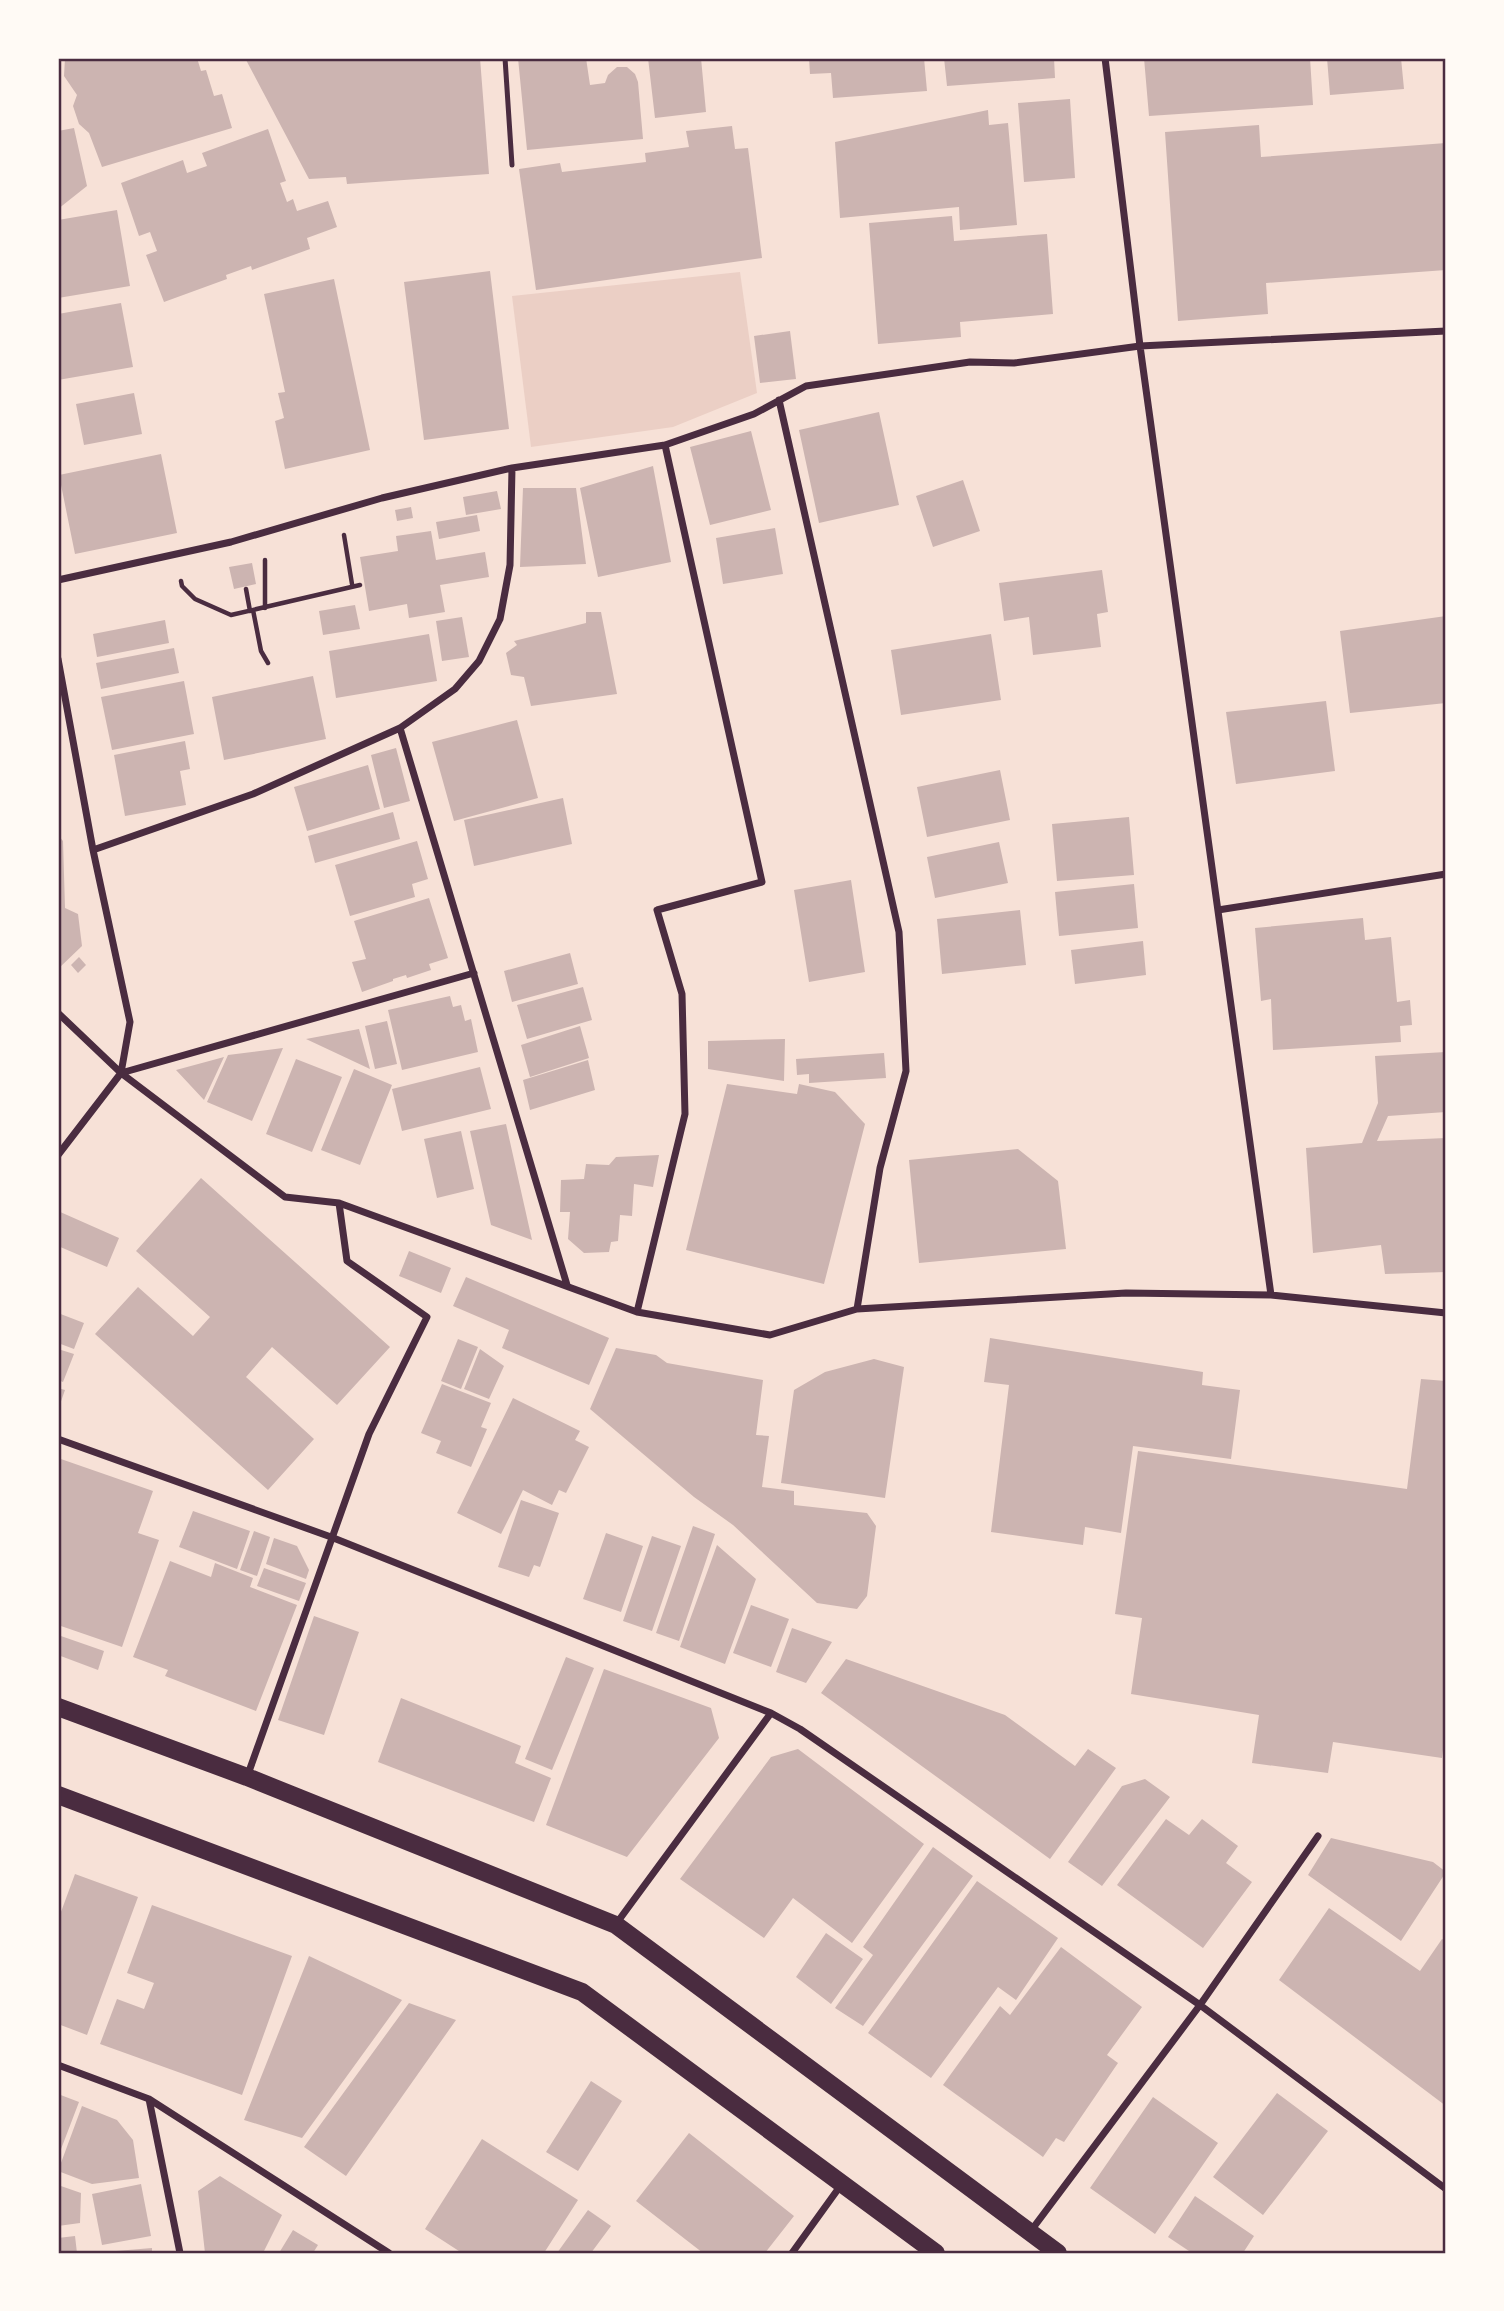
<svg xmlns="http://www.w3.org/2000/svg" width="1504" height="2311" font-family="Manrope,sans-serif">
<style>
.green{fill:#ebcfc5}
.building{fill:#ccb4b1}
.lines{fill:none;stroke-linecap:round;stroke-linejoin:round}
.path{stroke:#4a2c40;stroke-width:4.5}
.service{stroke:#4a2c40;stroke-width:5}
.minor{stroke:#4a2c40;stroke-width:7}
.primary{stroke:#4a2c40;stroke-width:18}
.neatline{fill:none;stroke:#4a2c40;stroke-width:2.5}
</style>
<rect width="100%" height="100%" fill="#f7e1d7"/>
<!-- green -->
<path class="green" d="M740,272l17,121 -84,34 -142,20 -19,-151z"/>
<!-- building -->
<path class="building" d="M65,58h132l4,13 5,-1 8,26 8,-2 10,34 -130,39 -13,-34 -10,-9 -6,-18 4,-11 -13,-19z
M245,58h235l9,116 -142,10 -1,-7 -37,2z
M518,58h68l4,27 15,-2 3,-8 9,-8h10l8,7 3,8 5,57 -116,11z
M648,58h53l5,54 -51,6z
M809,58h115l3,33 -94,7 -2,-25 -21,1z
M944,58h110l1,20 -108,8z
M1144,58h87v3l79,-3 3,47 -164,11z
M1327,58h74l3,31 -74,6z
M1070,99l5,79 -51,4 -6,-79z
M988,110l1,15 19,-2 9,102 -57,5 -1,-23 -119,11 -5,-76z
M1259,125l2,32 185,-14v127l-180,13 2,31 -90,7 -13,-189z
M732,126l3,23 13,-1 14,110 -226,32 -17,-121 41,-6 2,9 84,-10 -1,-9 44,-6 -3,-16z
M74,128l13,58 -29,23v-78z
M268,129l18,52 -6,2 7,19 6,-3 4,12 31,-10 9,26 -30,11 3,11 -58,21 -1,-4 -25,9 1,4 -63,23 -18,-47 11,-4 -7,-19 -11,4 -18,-53 62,-23 4,13 20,-7 -5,-13z
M117,210l13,76 -72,12v-78z
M952,216l2,25 93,-7 6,80 -93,8 1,15 -83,7 -9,-121z
M490,271l19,158 -85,11 -20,-158z
M334,279l36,171 -85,19 -10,-48 9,-3 -6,-25 7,-1 -21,-98z
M121,303l12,64 -75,13v-66z
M790,331l6,48 -36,4 -6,-47z
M134,393l8,41 -58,11 -8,-41z
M879,412l20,93 -80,18 -20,-93z
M751,431l20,79 -61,15 -20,-78z
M161,454l16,79 -102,21 -16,-79z
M653,466l18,96 -73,15 -18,-89z
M963,480l17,51 -47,16 -17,-51z
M523,488h53l10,76 -66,3z
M497,491l4,18 -35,6 -3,-18z
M411,507l2,11 -16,3 -2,-11z
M477,515l3,16 -41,8 -3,-17z
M775,528l8,46 -60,10 -7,-46z
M431,531l5,29 49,-8 4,25 -49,8 5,27 -36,6 -2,-14 -38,7 -9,-54 38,-6 -2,-15z
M252,563l4,21 -22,5 -5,-22z
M1102,570l6,42 -11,2 4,33 -68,8 -4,-38 -25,4 -5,-38z
M355,605l5,24 -37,6 -4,-24z
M586,612h15l16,82 -86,12 -7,-29 -13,-2 -5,-22 11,-8 -3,-4 72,-18z
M1446,616v87l-96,10 -10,-82z
M462,617l7,40 -27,4 -6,-40z
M165,620l4,23 -72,14 -4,-23z
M429,634l8,47 -101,17 -7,-47z
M991,634l10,66 -100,15 -10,-65z
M174,648l5,25 -78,16 -5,-26z
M313,676l13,63 -102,21 -12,-63z
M184,681l10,53 -82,16 -11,-53z
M1326,701l9,70 -99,13 -10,-72z
M517,720l21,78 -84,23 -22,-79z
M185,741l5,28 -10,2 6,34 -61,11 -11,-61z
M396,748l14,53 -26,7 -13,-53z
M368,765l12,44 -73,22 -13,-44z
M1000,770l10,50 -83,17 -10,-50z
M563,798l9,46 -98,22 -10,-46z
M393,812l7,27 -85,24 -7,-27z
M1129,817l5,58 -77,6 -5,-57z
M58,835l5,6 2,67 13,6 4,32 -24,23z
M417,841l11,38 -16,5 3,13 -65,19 -15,-51z
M999,842l9,41 -73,15 -8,-41z
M851,880l14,92 -56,10 -15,-92z
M1134,884l4,44 -79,8 -4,-44z
M429,898l19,60 -19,6 2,6 -24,8 -1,-3 -13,4v2l-31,11 -10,-30 14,-3 -12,-38z
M1020,910l6,55 -84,9 -5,-55z
M1363,918l2,22 26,-3 6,65 13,-2 2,25 -12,1 1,16 -128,8 -2,-51 -10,2 -6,-73z
M1143,941l3,34 -71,9 -4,-34z
M570,953l8,31 -66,18 -8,-31z
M79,957l7,8 -8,8 -7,-8z
M583,987l9,33 -65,19 -10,-34z
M450,996l3,11 8,-2 4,16 6,-2 7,33 -76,18 -14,-60z
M387,1021l10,43 -22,5 -10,-43z
M580,1026l9,32 -59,19 -9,-32z
M359,1029l11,40 -64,-30z
M785,1039l-1,42 -76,-12v-28z
M283,1048l-31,73 -45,-19 21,-47z
M1446,1052v60l-58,4 -11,25 69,-3v134l-61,2 -4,-29 -68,8 -7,-105 56,-5 16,-40 -3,-47z
M884,1053l2,25 -77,5v-9l-12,1 -1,-16z
M224,1057l-20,43 -28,-30z
M296,1059l46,18 -30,75 -46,-18z
M588,1060l7,30 -65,20 -7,-30z
M480,1067l11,42 -89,22 -10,-42z
M354,1069l38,16 -32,80 -39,-15z
M727,1084l70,10 2,-10 36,8 30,32 -41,160 -138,-34z
M506,1124l26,116 -41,-15 -21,-94z
M461,1131l13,58 -37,9 -13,-59z
M1018,1149l40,32 8,68 -147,14 -10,-103z
M659,1155l-6,32 -19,-3 -2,32 -12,-1 -2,26 -7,1 -2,10 -25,1 -16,-14 2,-27h-10l1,-32 23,-1 2,-15 23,1 7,-8z
M201,1178l189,169 -53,58 -65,-58 -26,30 68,62 -46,51 -173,-156 43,-47 55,49 17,-19 -74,-66z
M58,1211l61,27 -12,29 -49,-21z
M409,1251l42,17 -10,25 -42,-17z
M466,1277l143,61 -20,47 -87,-37 7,-18 -56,-24z
M58,1313l26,10 -10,26 -16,-6z
M990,1338l213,34 -1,13 38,5 -9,69 -98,-13 -12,87 -36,-6 -2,18 -92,-13 18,-147 -25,-3z
M458,1339l20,8 -17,42 -20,-8z
M616,1348l40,7 11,8 96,17 -7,55 13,1 -7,51 32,4v14l73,8 9,13 -9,70 -10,13 -40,-6 -84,-78 -39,-28 -104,-88z
M58,1349l16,5 -11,28 -5,-2z
M480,1349l24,17 -15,33 -25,-10z
M874,1359l30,8 -19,131 -104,-15 13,-93 31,-18z
M1421,1379l25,2v344l-4,33 -109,-16 -5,31 -76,-10 7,-48 -128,-21 11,-76 -27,-4 23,-163 269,38z
M442,1384l49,19 -10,24 6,2 -16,38 -35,-14 5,-12 -20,-8z
M58,1388l7,2 -7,20z
M513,1398l67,33 -5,9 14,7 -23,46 -7,-3 -7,15 -29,-15 -22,44 -44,-21z
M58,1458l95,33 -15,42 21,7 -37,107 -64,-22z
M521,1500l38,13 -19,54 -6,-2 -5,12 -31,-10z
M193,1511l57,20 -13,38 -58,-22z
M693,1526l22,8 -36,107 -23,-8z
M254,1531l16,6 -13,39 -17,-6z
M606,1533l37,13 -22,66 -38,-13z
M652,1536l29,10 -29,85 -29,-10z
M274,1538l23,8 12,24 -3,9 -40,-15z
M717,1545l39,34 -31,85 -45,-17z
M170,1561l41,16 4,-14 38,15 -3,9 47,18 -41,106 -91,-35 3,-6 -35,-13z
M264,1568l42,15 -7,18 -42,-15z
M751,1605l38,14 -18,48 -38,-14z
M314,1616l45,16 -35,103 -46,-15z
M792,1628l40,14 -26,41 -30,-11z
M58,1635l46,16 -6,19 -40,-15z
M566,1657l28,11 -42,102 -27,-11z
M846,1659l159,56 70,51 13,-17 28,19 -66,91 -229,-166z
M604,1669l107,39 8,30 -92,119 -81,-32z
M401,1698l120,48 -6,17 36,15 -17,44 -156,-60z
M798,1749l126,95 -72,99 -59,-45 -29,40 -84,-59 91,-122z
M1145,1779l25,18 -68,89 -34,-24 54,-76z
M1166,1819l23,16 13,-16 36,27 -12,17 26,19 -49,66 -86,-63z
M1331,1838l102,24 13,10 -45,69 -93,-66z
M933,1847l40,29 -110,150 -28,-18 38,-53 -10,-8z
M75,1874l63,23 -51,138 -29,-11v-104z
M977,1881l81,57 -42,62 -18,-13 -67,91 -63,-45z
M152,1905l140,51 -50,139 -142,-51 17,-45 27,10 10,-26 -27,-10z
M1329,1908l91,63 22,-32 4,2v165l-167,-126z
M826,1933l37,26 -32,45 -35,-27z
M1061,1947l81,60 -35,48 11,8 -54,79 -8,-4 -13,19 -100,-72 57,-79 10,9z
M309,1956l93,44 -100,138 -58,-18z
M409,2003l47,17 -110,156 -42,-29z
M591,2081l31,20 -44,70 -32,-19z
M1277,2093l51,38 -65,84 -50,-38z
M58,2094l21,8 -21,55z
M1153,2097l65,46 -63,91 -65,-46z
M82,2106l35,14 16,20 6,38 -47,6 -34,-13z
M689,2133l105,83 -29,37h-62l-67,-52z
M482,2139l96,61 -34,53h-82l-37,-24z
M220,2176l62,39 -19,38h-58l-7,-62z
M141,2184l10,52 -49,9 -10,-51z
M58,2185l23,8 -1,30 -22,3z
M1195,2196l59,40 -11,17h-51l-24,-16z
M588,2210l23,16 -20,27h-34z
M293,2230l25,15 -5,8h-34z
M75,2236l2,17h-19v-15z
M152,2248v5h-36v-2z"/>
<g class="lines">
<!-- path -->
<path class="path" d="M344,535l8,49
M181,581l1,5 13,13 36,16 129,-30
M246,589l4,22
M265,608v-48
M253,610l8,41 7,12"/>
<!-- service -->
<path class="service" d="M505,58l7,107"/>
<!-- minor -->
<path class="minor" d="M1105,58l35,288 131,949
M779,400l120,532 7,139 -26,97 -23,141
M58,580l173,-38 151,-44 130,-30 153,-23 89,-31 52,-28 164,-24 44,1 126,-17 306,-15
M58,659l35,191 37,172 -9,51 -63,82
M400,728l167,557
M93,850l160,-56 147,-66 55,-39 24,-28 21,-42 10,-54 2,-97
M1218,910l228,-36
M58,1013l63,60 164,124 54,6 298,109 133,23 87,-26 269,-16 145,2 175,18
M121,1073l353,-100
M637,1312l48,-198 -3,-120 -25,-84 105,-28 -97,-437
M58,1439l273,98 440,176 29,16 400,276 246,184
M247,1777l122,-343 58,-117 -80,-56 -8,-58
M616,1924l155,-211
M58,2065l91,34 240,154
M149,2099l31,154
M1030,2232l170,-227 118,-169
M792,2253l49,-68"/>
<!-- primary -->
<path class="primary" d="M58,1707l189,70 369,148 442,328
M58,1795l524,197 354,261"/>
</g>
<!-- border -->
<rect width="1504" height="2311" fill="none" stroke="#fffaf5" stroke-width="119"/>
<rect x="60" y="60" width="1384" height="2192" class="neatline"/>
</svg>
